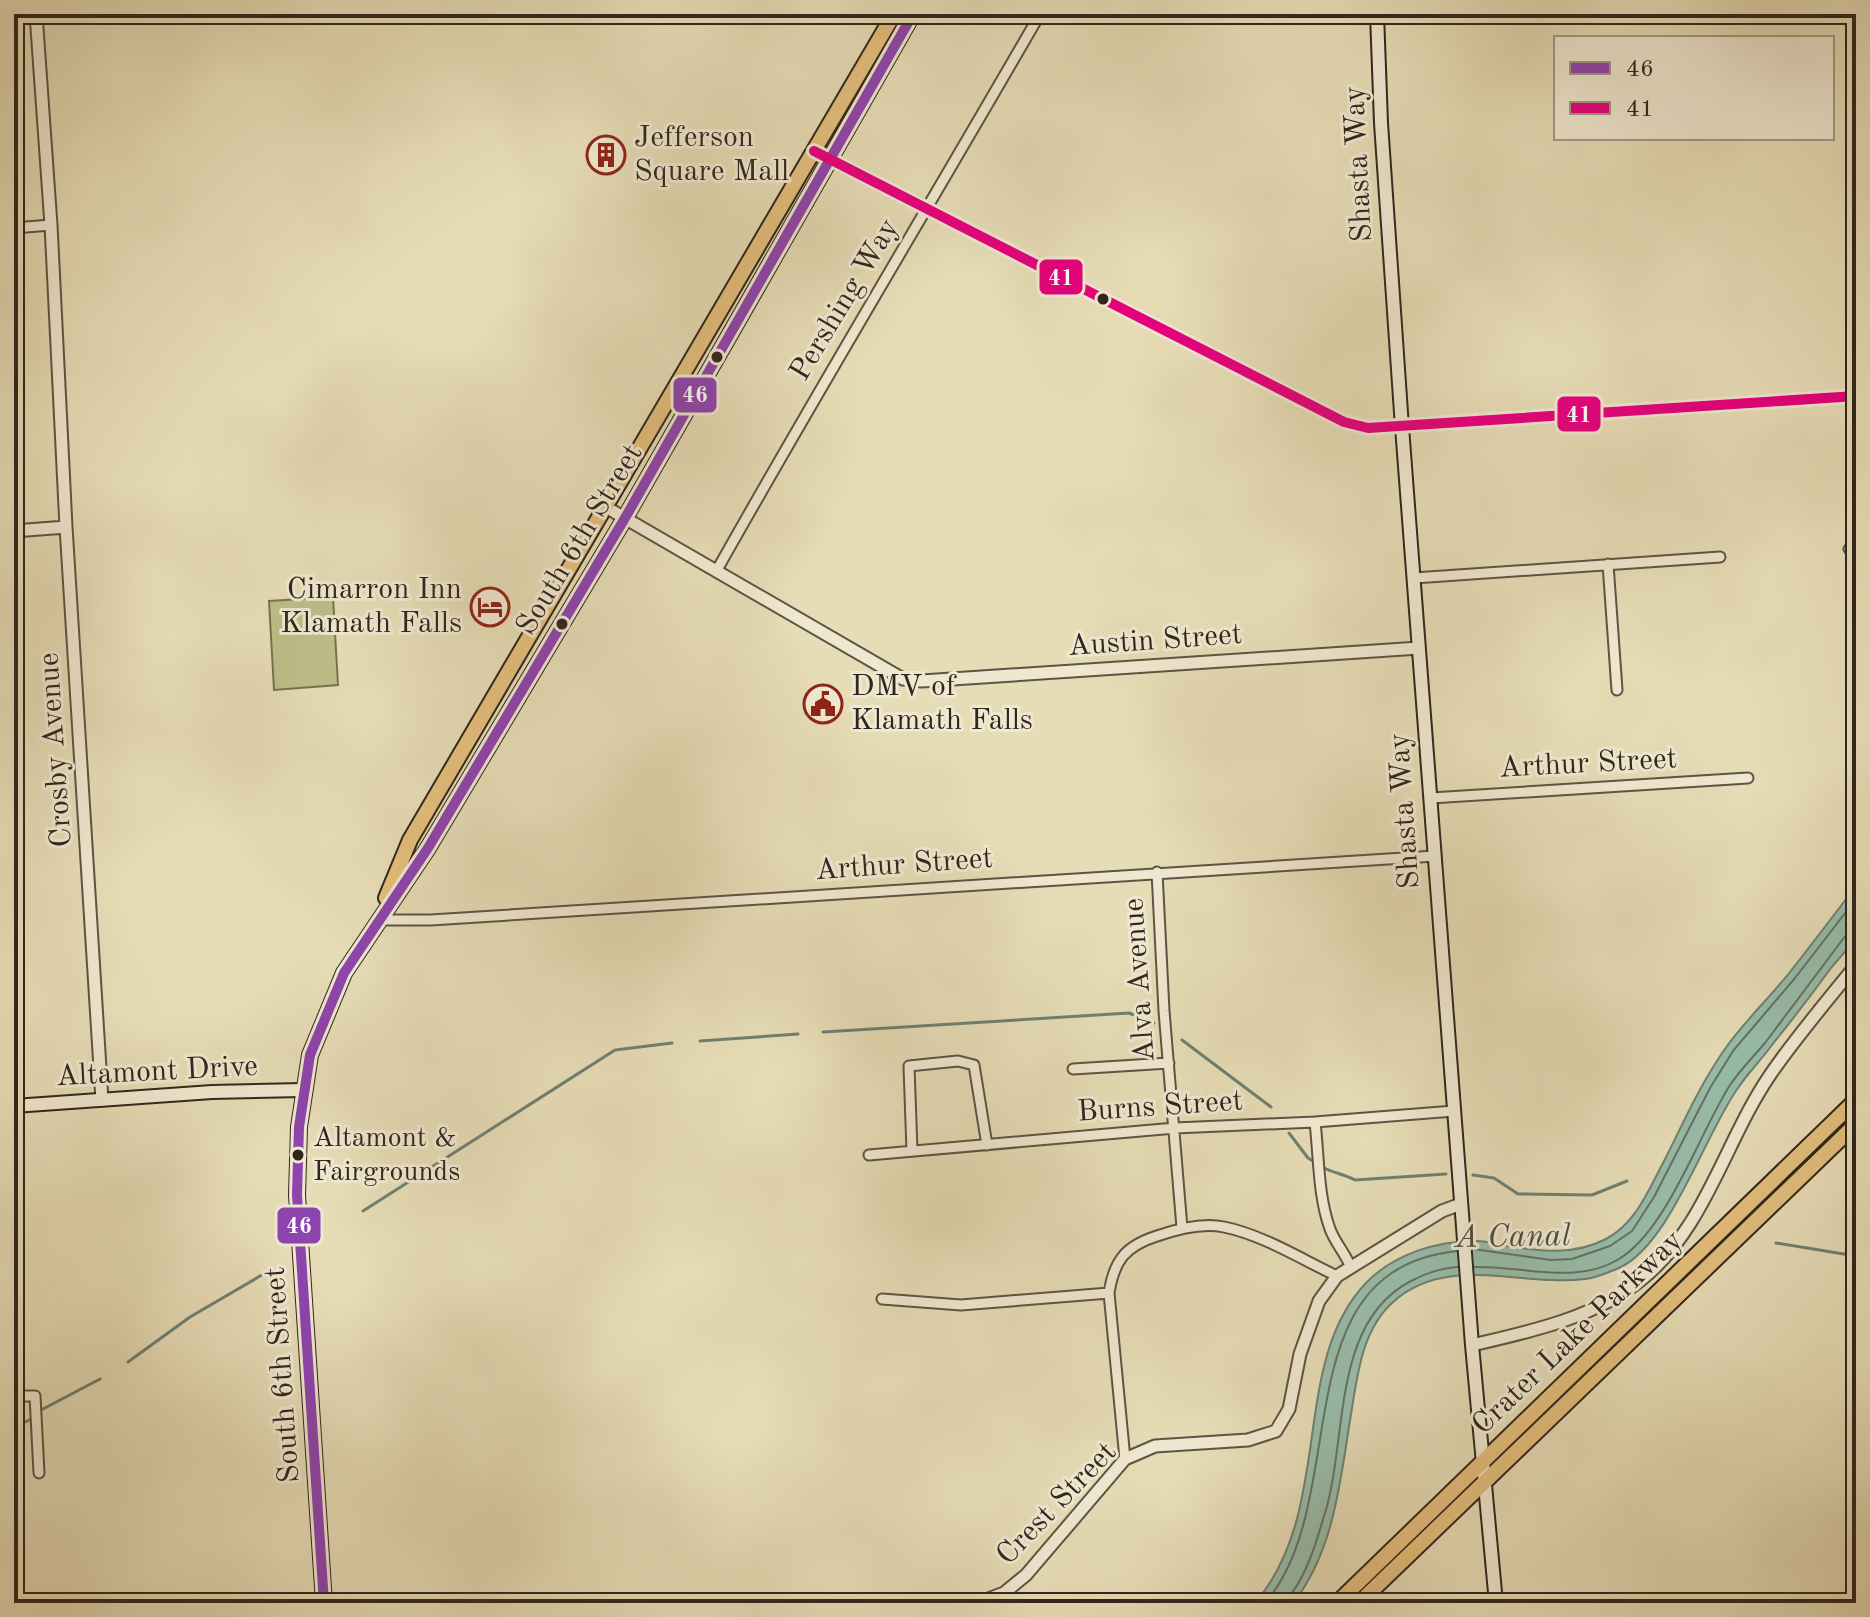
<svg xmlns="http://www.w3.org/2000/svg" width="1870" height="1617" font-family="'Old Standard TT',serif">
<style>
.green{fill:#bdbe88;stroke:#777252;stroke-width:2}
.water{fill:#97bca9;stroke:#6e8071;stroke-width:2}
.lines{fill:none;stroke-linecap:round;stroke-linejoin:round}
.shore{stroke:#647163;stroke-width:2}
.stream{stroke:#6e8071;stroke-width:3}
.minor-casing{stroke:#5e5443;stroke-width:13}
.tertiary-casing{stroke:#5e5443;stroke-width:15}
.secondary-casing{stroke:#31261d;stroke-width:16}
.primary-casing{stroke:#31261d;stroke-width:18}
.minor{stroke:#efe8d0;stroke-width:9}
.tertiary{stroke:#efe8d0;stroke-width:11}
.secondary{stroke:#efe8d0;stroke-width:12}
.primary{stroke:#e3be7b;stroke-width:14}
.bus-1-casing{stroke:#efe8d0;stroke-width:16}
.bus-2-casing{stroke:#efe8d0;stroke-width:16}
.bus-1{stroke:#8e44ad;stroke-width:10}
.bus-2{stroke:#e5007d;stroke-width:10}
.bus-dot{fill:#31261d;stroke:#efe8d0;stroke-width:3}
.labels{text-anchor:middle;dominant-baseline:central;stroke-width:6;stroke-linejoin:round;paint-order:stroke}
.bus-label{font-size:28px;fill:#31261d;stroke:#efe8d0;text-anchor:start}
.poi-label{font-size:30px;fill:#31261d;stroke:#efe8d0;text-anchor:start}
.street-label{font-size:30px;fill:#31261d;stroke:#efe8d0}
.water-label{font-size:32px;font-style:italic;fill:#4a4c40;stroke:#efe8d0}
.line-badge{stroke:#efe8d0;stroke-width:3}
.badge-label{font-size:22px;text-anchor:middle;font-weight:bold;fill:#fff}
</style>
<rect width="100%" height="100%" fill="#e6dcb6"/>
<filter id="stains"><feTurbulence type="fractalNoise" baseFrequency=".0025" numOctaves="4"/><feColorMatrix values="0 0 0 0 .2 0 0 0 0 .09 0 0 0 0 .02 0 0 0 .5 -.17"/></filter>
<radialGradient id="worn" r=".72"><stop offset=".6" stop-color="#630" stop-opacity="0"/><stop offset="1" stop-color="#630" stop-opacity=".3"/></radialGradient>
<!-- green -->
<path class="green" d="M333,597l5,88 -64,5 -5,-89z"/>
<!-- water -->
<path class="water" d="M1856,886c0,15 3,34 0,48 -3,11 -18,25 -25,34 -19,26 -39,52 -59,77 -11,15 -24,28 -34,43 -33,46 -68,157 -119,180 -10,4 -23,10 -34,11 -64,8 -139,-26 -193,24 -29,27 -34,68 -40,105 -11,65 -16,141 -59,195h-38c80,-93 34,-240 111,-320 28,-29 70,-42 110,-42 10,0 20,3 30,5 35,5 67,10 100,-7 30,-16 42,-48 57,-76 20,-39 38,-81 64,-117 19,-26 43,-49 63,-74 22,-28 44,-57 66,-86z"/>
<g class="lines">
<!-- shore -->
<path class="shore" d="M1473,1249l78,11 21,-1 38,-13 22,-15 22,-34 56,-109 23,-37 62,-73 61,-79
M1474,1267c47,-2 101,19 145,-8 48,-29 80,-125 111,-174 10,-15 23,-28 35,-42 27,-36 54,-72 81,-108l10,-3
M1265,1603c90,-104 13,-333 192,-352
M1288,1603c1,-9 7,-13 11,-21 12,-21 19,-46 26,-69 23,-75 6,-191 86,-232 15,-8 30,-13 47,-14"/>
<!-- stream -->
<path class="stream" d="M823,1032l306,-19 25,10
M1182,1040l89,67
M700,1041l98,-7
M1289,1133l19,25 8,5
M1322,1167c11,6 22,7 33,13l91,-6
M1473,1175l21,3 24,16 74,1 35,-14
M363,1211l252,-161 57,-7
M1776,1243l80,13
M128,1362l62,-45 77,-45
M43,1409l57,-30
M14,1428l15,-8"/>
<!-- minor casing -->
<g class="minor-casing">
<path id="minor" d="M14,228l37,-3
M1849,549l7,7
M1608,564l9,126
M717,570c105,-187 216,-370 323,-556
M1414,578l306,-21
M1431,798l317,-20
M1157,872l7,139 18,217
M377,920h54l1004,-64
M1073,1069l96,-6
M1315,1122c4,35 3,74 15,107 5,14 16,25 21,39
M912,1151l-3,-85 49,-5 16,4 13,80
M869,1155l306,-27 140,-6 139,-11
M882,1299l79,6 148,-12
M14,1396h21l4,77
M1125,1459l-16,-166c5,-32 16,-47 48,-57 20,-7 45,-14 67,-9 39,8 77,32 113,49"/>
</g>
<!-- tertiary casing -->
<g class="tertiary-casing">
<path id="tertiary" d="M36,14l15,211 15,302 36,573
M814,151l530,271 24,6 488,-32
M604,506l299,173 19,2 497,-33
M14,531l52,-4
M1472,1345c57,-13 122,-27 169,-65 64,-51 84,-139 129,-205 26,-38 57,-74 86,-110
M978,1603l26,-10 22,-18 99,-116 30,-13 93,-6 28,-9 13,-22 11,-55 19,-53 18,-25 105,-65 19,-7"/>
</g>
<!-- secondary casing -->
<g class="secondary-casing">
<path id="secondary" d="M1377,14l4,109 21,304 70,918 24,258
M14,1106l198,-14 91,-2"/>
</g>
<!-- primary casing -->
<g class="primary-casing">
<path id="primary" d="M386,898l24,-58 484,-826
M324,1603l-27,-408 2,-68 11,-72 34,-82 84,-125 197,-330 288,-504
M1337,1603l519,-503
M1359,1603l497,-479"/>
</g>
<!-- minor -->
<use href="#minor" class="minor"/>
<!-- tertiary -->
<use href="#tertiary" class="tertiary"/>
<!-- secondary -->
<use href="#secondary" class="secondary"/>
<!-- primary -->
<use href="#primary" class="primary"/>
<!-- bus-1 casing -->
<g class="bus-1-casing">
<path id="bus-1" d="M324,1603l-27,-408 2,-68 11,-72 34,-82 84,-125 197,-330 288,-504"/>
</g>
<!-- bus-2 casing -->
<g class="bus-2-casing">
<path id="bus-2" d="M814,151l530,271 24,6 488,-32"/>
</g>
<!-- bus-1 -->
<use href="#bus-1" class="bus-1"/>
<!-- bus-2 -->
<use href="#bus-2" class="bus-2"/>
</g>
<!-- icons -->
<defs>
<g id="building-ring" transform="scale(2)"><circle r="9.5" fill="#efe8d0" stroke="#8f2418" stroke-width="1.5"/><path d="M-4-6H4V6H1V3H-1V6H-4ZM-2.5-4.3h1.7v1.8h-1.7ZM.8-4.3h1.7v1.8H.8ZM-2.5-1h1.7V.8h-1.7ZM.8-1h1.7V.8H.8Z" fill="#8f2418"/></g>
<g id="hotel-ring" transform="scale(2)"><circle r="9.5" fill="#efe8d0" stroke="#8f2418" stroke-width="1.5"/><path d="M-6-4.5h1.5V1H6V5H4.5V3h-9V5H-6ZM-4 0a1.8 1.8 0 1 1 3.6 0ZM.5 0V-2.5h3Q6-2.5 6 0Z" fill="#8f2418"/></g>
<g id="civic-ring" transform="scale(2)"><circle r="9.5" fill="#efe8d0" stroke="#8f2418" stroke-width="1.5"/><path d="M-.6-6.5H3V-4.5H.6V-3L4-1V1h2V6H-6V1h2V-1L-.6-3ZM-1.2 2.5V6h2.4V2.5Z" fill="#8f2418"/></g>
</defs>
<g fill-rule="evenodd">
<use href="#building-ring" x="606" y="155"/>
<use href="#hotel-ring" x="490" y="607"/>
<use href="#civic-ring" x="823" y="704"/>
</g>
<!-- markers -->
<g class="bus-dot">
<circle cx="1103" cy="299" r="7"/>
<circle cx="717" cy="357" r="7"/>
<circle cx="562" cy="624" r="7"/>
<circle cx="298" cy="1155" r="7"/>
</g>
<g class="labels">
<!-- bus labels -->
<g class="bus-label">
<text x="313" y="1139">Altamont &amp;<tspan x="313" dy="34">Fairgrounds</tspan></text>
</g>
<!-- poi labels -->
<g class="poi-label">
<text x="634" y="138">Jefferson<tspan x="634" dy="34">Square Mall</tspan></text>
<text x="462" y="590" text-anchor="end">Cimarron Inn<tspan x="462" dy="34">Klamath Falls</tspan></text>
<text x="851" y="687">DMV of<tspan x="851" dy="34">Klamath Falls</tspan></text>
</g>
<!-- street labels -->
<g class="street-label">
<text transform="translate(1359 164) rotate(-93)">Shasta Way</text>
<text transform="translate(845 300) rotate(-59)">Pershing Way</text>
<text transform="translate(580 540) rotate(-59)">South 6th Street</text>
<text transform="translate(1155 641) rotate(-4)">Austin Street</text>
<text transform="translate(56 750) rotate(-94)">Crosby Avenue</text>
<text transform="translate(1588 764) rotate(-3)">Arthur Street</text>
<text transform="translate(1405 811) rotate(-94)">Shasta Way</text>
<text transform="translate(904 865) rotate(-4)">Arthur Street</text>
<text transform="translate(1140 980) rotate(-94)">Alva Avenue</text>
<text transform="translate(157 1072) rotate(-3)">Altamont Drive</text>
<text transform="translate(1160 1107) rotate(-4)">Burns Street</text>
<text transform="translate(1578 1333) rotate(-44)">Crater Lake Parkway</text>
<text transform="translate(283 1375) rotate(-94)">South 6th Street</text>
<text transform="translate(1057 1504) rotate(-46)">Crest Street</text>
</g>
<!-- water labels -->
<g class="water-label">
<text transform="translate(1513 1238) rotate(-1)">A Canal</text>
</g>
</g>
<g class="line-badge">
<rect x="1038" y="258" width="46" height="38" rx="8" fill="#e5007d"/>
<rect x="672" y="376" width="46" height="38" rx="8" fill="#8e44ad"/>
<rect x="1556" y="395" width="46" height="38" rx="8" fill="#e5007d"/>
<rect x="276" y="1206" width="46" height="39" rx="8" fill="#8e44ad"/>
</g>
<g class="badge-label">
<text x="1061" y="285">41</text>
<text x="695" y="402">46</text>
<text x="1579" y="422">41</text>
<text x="299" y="1233">46</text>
</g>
<!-- margin -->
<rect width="1870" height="1617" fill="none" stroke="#e6dcb6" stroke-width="48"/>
<rect x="16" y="16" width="1838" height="1585" fill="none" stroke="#31261d" stroke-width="4"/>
<rect x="24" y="24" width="1822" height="1569" fill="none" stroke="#31261d" stroke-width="2"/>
<!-- legend -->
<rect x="1554" y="36" width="280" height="104" fill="#efe8d0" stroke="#a39a88" stroke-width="2"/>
<rect x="1570" y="62" width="40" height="12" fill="#8e44ad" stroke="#a39a88" stroke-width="2"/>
<text x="1626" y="76" font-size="24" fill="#31261d">46</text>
<rect x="1570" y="102" width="40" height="12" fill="#e5007d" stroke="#a39a88" stroke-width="2"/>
<text x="1626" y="116" font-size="24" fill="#31261d">41</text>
<rect width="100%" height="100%" filter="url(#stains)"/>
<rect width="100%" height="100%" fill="url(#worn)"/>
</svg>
